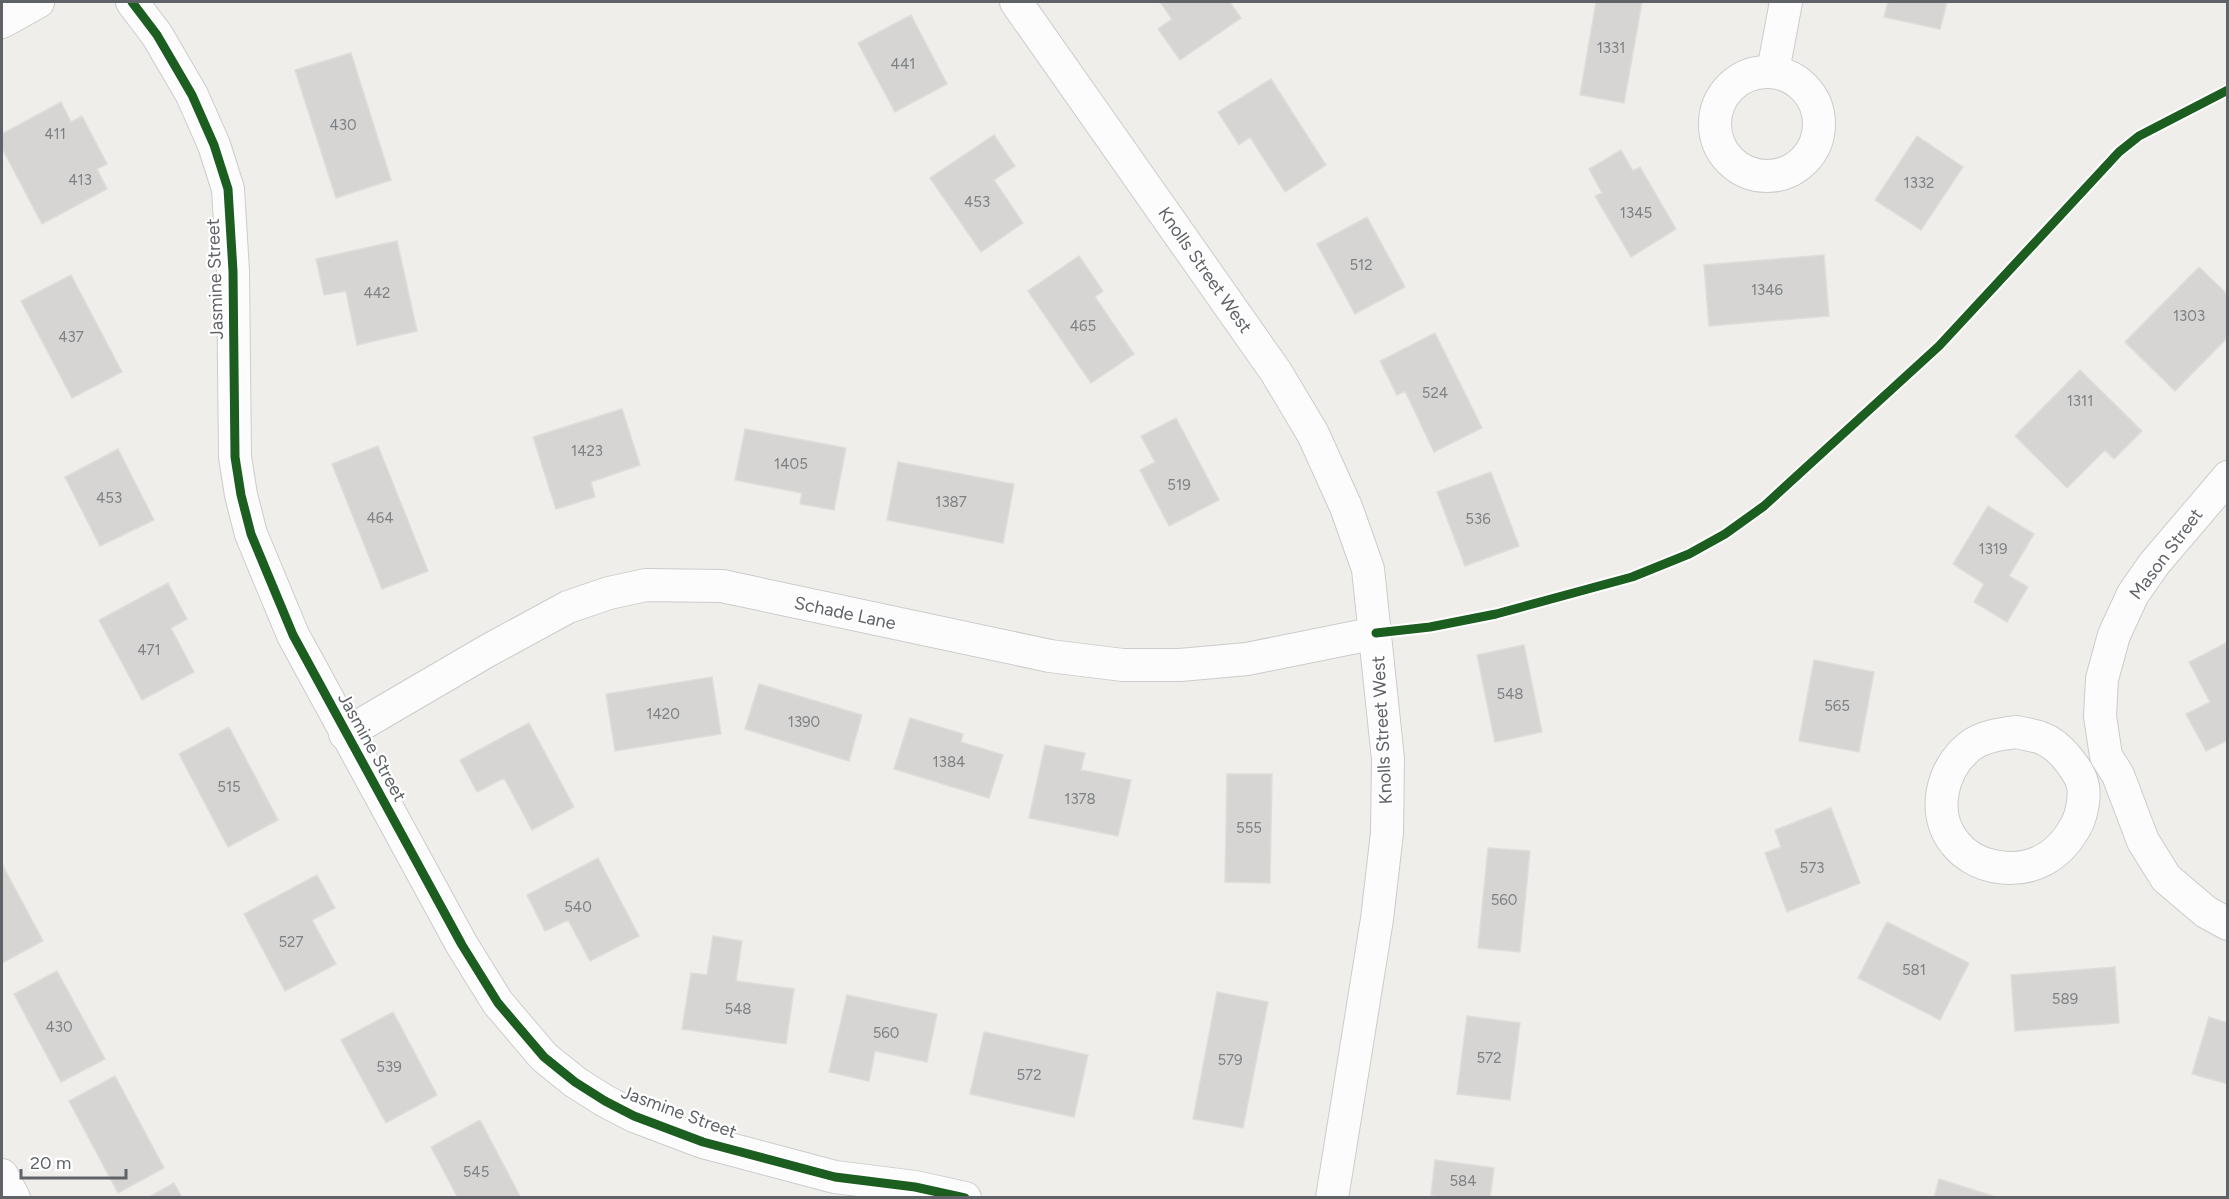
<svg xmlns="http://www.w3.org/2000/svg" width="2229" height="1199" font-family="Figtree,sans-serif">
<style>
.building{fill:#d6d5d3;stroke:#deddd9;stroke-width:1.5}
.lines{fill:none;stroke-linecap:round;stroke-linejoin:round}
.minor-casing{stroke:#cbcccc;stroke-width:34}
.minor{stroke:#fdfcfc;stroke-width:32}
.cycleway-casing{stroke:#fff;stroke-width:13}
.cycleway{stroke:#1b5e20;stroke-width:9}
.labels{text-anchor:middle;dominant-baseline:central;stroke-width:4.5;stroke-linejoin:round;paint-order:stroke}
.number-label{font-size:15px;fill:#7e8184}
.street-label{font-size:18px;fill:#5f6368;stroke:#fff}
</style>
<rect width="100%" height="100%" fill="#efeeea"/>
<!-- building -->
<path class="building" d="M1160,2h70l11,16 -61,42 -22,-31 14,-10z
M1596,2h46l-18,101 -44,-8z
M1888,2h59l-7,27 -56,-12z
M911,15l36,69 -52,28 -37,-69z
M351,53l40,127 -55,18 -41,-128z
M1271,79l55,86 -41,27 -35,-55 -11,8 -21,-33z
M61,102l10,20 11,-6 25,48 -10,5 10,20 -65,35 -40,-76v-14z
M994,135l21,31 -21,14 29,43 -42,29 -51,-74z
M1917,136l46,31 -42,63 -46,-30z
M1621,150l12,21 7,-4 36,62 -45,28 -36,-61 7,-3 -13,-24z
M1367,217l38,70 -50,27 -38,-70z
M397,241l20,90 -60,14 -11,-54 -22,4 -8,-36z
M1824,255l5,61 -120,10 -5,-61z
M1079,256l24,35 -8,6 39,57 -43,29 -63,-92z
M2199,267l29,28v42l-53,54 -50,-49z
M71,275l51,97 -50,26 -51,-97z
M1435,333l47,95 -48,24 -29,-61 -8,4 -17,-34z
M2080,370l62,61 -28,28 -9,-9 -38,38 -52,-52z
M622,409l18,56 -49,17 4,15 -39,12 -23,-72z
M1176,418l43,82 -50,26 -29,-56 15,-8 -14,-26z
M745,429l101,19 -12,62 -34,-6 2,-11 -67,-13z
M378,446l50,125 -46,18 -50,-125z
M118,449l36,71 -54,26 -35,-69z
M898,462l116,22 -11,59 -116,-23z
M1491,472l28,74 -54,20 -28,-74z
M1988,506l46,28 -25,42 19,11 -21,35 -33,-20 10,-18 -31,-20z
M168,583l19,36 -16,9 23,44 -52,28 -43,-80z
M2228,642v98l-22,11 -20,-37 24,-12 -21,-40z
M1524,645l18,87 -47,10 -18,-87z
M1814,660l60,12 -15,80 -60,-11z
M712,677l9,57 -106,17 -9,-57z
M759,684l103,31 -13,46 -104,-32z
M910,718l53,16 -2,8 42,13 -14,43 -95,-29z
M529,723l45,84 -42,23 -28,-52 -27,14 -17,-32z
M229,727l49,93 -50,27 -49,-93z
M1045,745l40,8 -4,17 50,10 -13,56 -89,-18z
M1227,774h45l-2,109 -45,-1z
M1831,808l29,75 -73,29 -22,-59 16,-6 -6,-17z
M1488,848l42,3 -10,101 -42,-4z
M598,858l41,78 -49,25 -22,-41 -23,11 -18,-36z
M2,864l41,77 -41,22z
M317,875l18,33 -23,12 24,44 -51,27 -41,-77z
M1887,922l82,41 -29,57 -82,-42z
M713,936l29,5 -6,40 58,8 -8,55 -104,-15 9,-56 16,2z
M2115,967l4,56 -104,8 -4,-56z
M57,971l48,88 -44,23 -47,-88z
M1217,992l51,10 -25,126 -50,-9z
M847,995l90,19 -10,48 -52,-11 -6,30 -40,-9z
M393,1012l44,83 -51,28 -45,-83z
M1467,1016l53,7 -10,77 -53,-6z
M2209,1017l19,6v61l-36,-10z
M984,1032l104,23 -14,62 -104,-23z
M115,1076l49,92 -46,25 -49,-92z
M480,1120l41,78h-63l-27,-51z
M1435,1160l59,8 -4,30h-51l-8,-3z
M1939,1179l60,19h-65z
M174,1183l8,15h-35z"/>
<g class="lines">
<!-- minor casing -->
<g class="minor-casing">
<path id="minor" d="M132,2l25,33 35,60 22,50 14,44 5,82 2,186 6,38 10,39 42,101 169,310 36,58 46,54 31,25 30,19 29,15 69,26 132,35 80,10 50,11
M1016,2l260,370 37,62 33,73 22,62 20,190 -1,74 -10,86 -45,279
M2,22l36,-20
M1773,71l13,-69
M1715 124a52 52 0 1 1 104 0a52 52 0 1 1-104 0Z
M2228,477l-74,87 -21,30 -19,41 -12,44 -2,37 6,40 12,19 25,66 23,37 40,34 22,12
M2017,732c7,2 15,3 22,5 11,4 22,13 29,22 6,8 13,16 15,27 2,11 -1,26 -5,36 -17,34 -46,52 -85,44 -14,-3 -29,-11 -38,-23 -24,-29 -14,-74 15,-97 13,-10 31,-12 47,-14z
M345,734l142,-83 81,-44 41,-14 37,-8 76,1 328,70 73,9h57l67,-6 129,-26
M2,1175l12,23"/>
</g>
<!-- minor -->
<use href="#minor" class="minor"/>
<!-- cycleway casing -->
<g class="cycleway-casing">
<path id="cycleway" d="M132,2l25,33 35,60 22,50 14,44 5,82 2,186 6,38 10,39 42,101 169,310 36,58 46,54 31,25 30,19 29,15 69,26 132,35 80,10 50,11
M1376,633l54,-6 66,-13 136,-37 57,-23 36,-20 39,-28 175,-160 180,-194 20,-16 89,-46"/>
</g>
<!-- cycleway -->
<use href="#cycleway" class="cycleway"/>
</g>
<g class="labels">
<!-- number labels -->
<g class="number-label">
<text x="1611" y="48">1331</text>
<text x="903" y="64">441</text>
<text x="343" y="125">430</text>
<text x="55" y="134">411</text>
<text x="80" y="180">413</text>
<text x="1919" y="183">1332</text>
<text x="977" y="202">453</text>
<text x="1636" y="213">1345</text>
<text x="1361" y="265">512</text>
<text x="1767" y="290">1346</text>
<text x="377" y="293">442</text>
<text x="2189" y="316">1303</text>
<text x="1083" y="326">465</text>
<text x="71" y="337">437</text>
<text x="1435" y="393">524</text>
<text x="2080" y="401">1311</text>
<text x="587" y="451">1423</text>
<text x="791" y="464">1405</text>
<text x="1179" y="485">519</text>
<text x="109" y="498">453</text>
<text x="951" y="502">1387</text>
<text x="380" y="518">464</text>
<text x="1478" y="519">536</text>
<text x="1993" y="549">1319</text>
<text x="149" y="650">471</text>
<text x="1510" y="694">548</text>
<text x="1837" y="706">565</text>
<text x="663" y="714">1420</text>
<text x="804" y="722">1390</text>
<text x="949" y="762">1384</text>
<text x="229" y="787">515</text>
<text x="1080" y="799">1378</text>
<text x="1249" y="828">555</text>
<text x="1812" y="868">573</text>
<text x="1504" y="900">560</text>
<text x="578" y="907">540</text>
<text x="291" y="942">527</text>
<text x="1914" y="970">581</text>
<text x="2065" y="999">589</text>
<text x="738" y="1009">548</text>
<text x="59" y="1027">430</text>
<text x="886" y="1033">560</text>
<text x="1489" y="1058">572</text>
<text x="1230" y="1060">579</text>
<text x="389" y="1067">539</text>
<text x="1029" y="1075">572</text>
<text x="476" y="1172">545</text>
<text x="1463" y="1181">584</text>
</g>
<!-- street labels -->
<g class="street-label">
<text transform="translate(1205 270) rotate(55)">Knolls Street West</text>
<text transform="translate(215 279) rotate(-92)">Jasmine Street</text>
<text transform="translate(2166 554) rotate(-53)">Mason Street</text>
<text transform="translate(845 613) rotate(12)">Schade Lane</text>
<text transform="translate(1382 730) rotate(-93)">Knolls Street West</text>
<text transform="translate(372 747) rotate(61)">Jasmine Street</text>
<text transform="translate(679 1112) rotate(20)">Jasmine Street</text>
</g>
</g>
<!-- border -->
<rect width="2229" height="1199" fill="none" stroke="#5f6368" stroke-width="6"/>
<!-- scale -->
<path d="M21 1169v9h105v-9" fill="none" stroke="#5f6368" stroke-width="3"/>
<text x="30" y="1169" font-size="18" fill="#5f6368" stroke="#ffffff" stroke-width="4.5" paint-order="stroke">20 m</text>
</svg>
